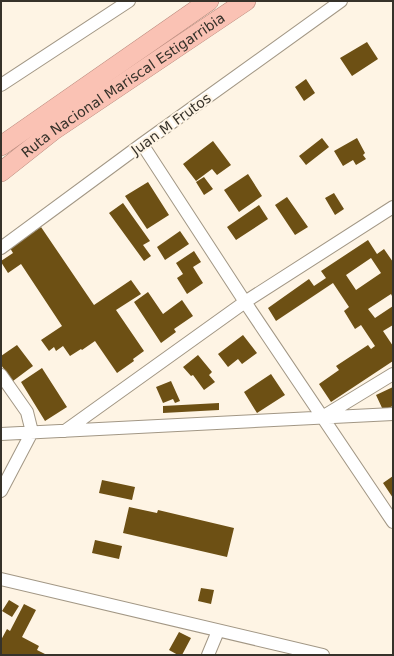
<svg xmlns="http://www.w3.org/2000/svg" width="394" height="656" font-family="'DejaVu Sans',sans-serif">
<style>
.building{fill:#6d5014;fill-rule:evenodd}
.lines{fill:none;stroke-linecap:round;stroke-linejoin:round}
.minor-casing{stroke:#a29785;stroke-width:14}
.trunk-casing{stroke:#b58578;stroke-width:20}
.minor{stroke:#fff;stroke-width:12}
.trunk{stroke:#fac2b4;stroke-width:19}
.labels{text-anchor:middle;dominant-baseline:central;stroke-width:4;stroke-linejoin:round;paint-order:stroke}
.street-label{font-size:14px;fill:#36322a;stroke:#fef4e4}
</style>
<rect width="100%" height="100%" fill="#fef4e4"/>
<!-- building -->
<path class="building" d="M367,42l11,17 -26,17 -12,-18z
M306,79l9,14 -11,8 -9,-14z
M322,138l7,9 -23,18 -7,-9z
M357,138l8,15 -2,2 3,4 -10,6 -3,-5 -10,6 -9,-15z
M213,141l18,24 -14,10 -5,-6 -16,12 -13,-17z
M248,174l14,22 -23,16 -15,-22z
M204,177l9,12 -9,6 -8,-13z
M148,182l21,33 -22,14 -22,-33z
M334,193l10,16 -9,6 -10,-17z
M287,197l21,30 -13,8 -20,-30z
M123,203l27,38 -7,4 8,11 -7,5 -35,-48z
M259,205l9,14 -32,21 -9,-13z
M41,227l53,78 37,-25 10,14 -25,16 28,41 -11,8 1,2 -17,12 -22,-32 -13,9 -1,-1 -11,7 -7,-10 -7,5 -2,-4 -5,4 -8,-11 21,-14 -41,-62 -13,9 -7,-11v-1l12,-8 -3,-5z
M180,231l9,13 -24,16 -8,-13z
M368,240l9,14 7,-5 9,13v36l-2,-4 -23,15 7,9 18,-12v19l-10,6 10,15v15l-62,41 -12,-18 20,-14 -3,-4 32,-21 3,4 4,-3 -14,-21 -6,4 -11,-18 5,-4 -16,-24 -57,38 -8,-13 41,-29 5,7 12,-8 -5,-7zM371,258l10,15 -25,17 -10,-15z
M194,251l7,11 -8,5 10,16 -16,11 -10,-16 6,-4 -7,-11z
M148,292l15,22 19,-14 11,16 -19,13 2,3 -15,11 -27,-41z
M243,335l14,18 -15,11 -4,-5 -10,8 -10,-13z
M17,345l16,21 -20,15 -12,-16v-9z
M198,355l14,17 -3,3 6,7 -11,8 -11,-15 -2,1 -8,-9z
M42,368l25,39 -22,14 -24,-39z
M271,374l14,21 -28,18 -13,-21z
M171,381l9,20 -5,2 -2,-4 -10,4 -7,-16z
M393,387v19l-10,4 -7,-15z
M219,403v7l-56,3v-7z
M393,476v22l-10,-15z
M102,480l33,7 -3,13 -33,-7z
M129,507l28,6 1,-3 76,18 -7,29 -104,-24z
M95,540l27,6 -3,13 -27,-6z
M201,588l13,2 -3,14 -13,-3z
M9,600l10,6 -7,11 -10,-6z
M24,604l12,6 -14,27 17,9 -2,4 10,5h-46v-15l6,-11 3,2z
M179,632l12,6 -9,17h-4l-9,-5z"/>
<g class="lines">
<!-- minor casing -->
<g class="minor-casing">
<path id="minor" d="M1,85l128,-84
M142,144l103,158 148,220
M1,248l141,-104 199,-143
M1,375l26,37 5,20 -31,59
M324,416l69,-42
M65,431l180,-129 148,-95
M1,434l392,-20
M1,579l322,76
M208,655l10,-24"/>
</g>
<!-- trunk casing -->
<g class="trunk-casing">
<g id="trunk">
<path d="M1,146l208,-145"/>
<path id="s1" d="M1,172l53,-42 192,-129"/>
</g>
</g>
<!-- minor -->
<use href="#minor" class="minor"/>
<!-- trunk -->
<use href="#trunk" class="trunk"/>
</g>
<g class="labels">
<!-- street labels -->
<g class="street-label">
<text stroke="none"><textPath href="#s1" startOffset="150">Ruta Nacional Mariscal Estigarribia</textPath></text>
<text transform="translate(171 124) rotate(-36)">Juan M Frutos</text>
</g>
</g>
<!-- border -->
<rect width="394" height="656" fill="none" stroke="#36322a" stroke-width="4"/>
</svg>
